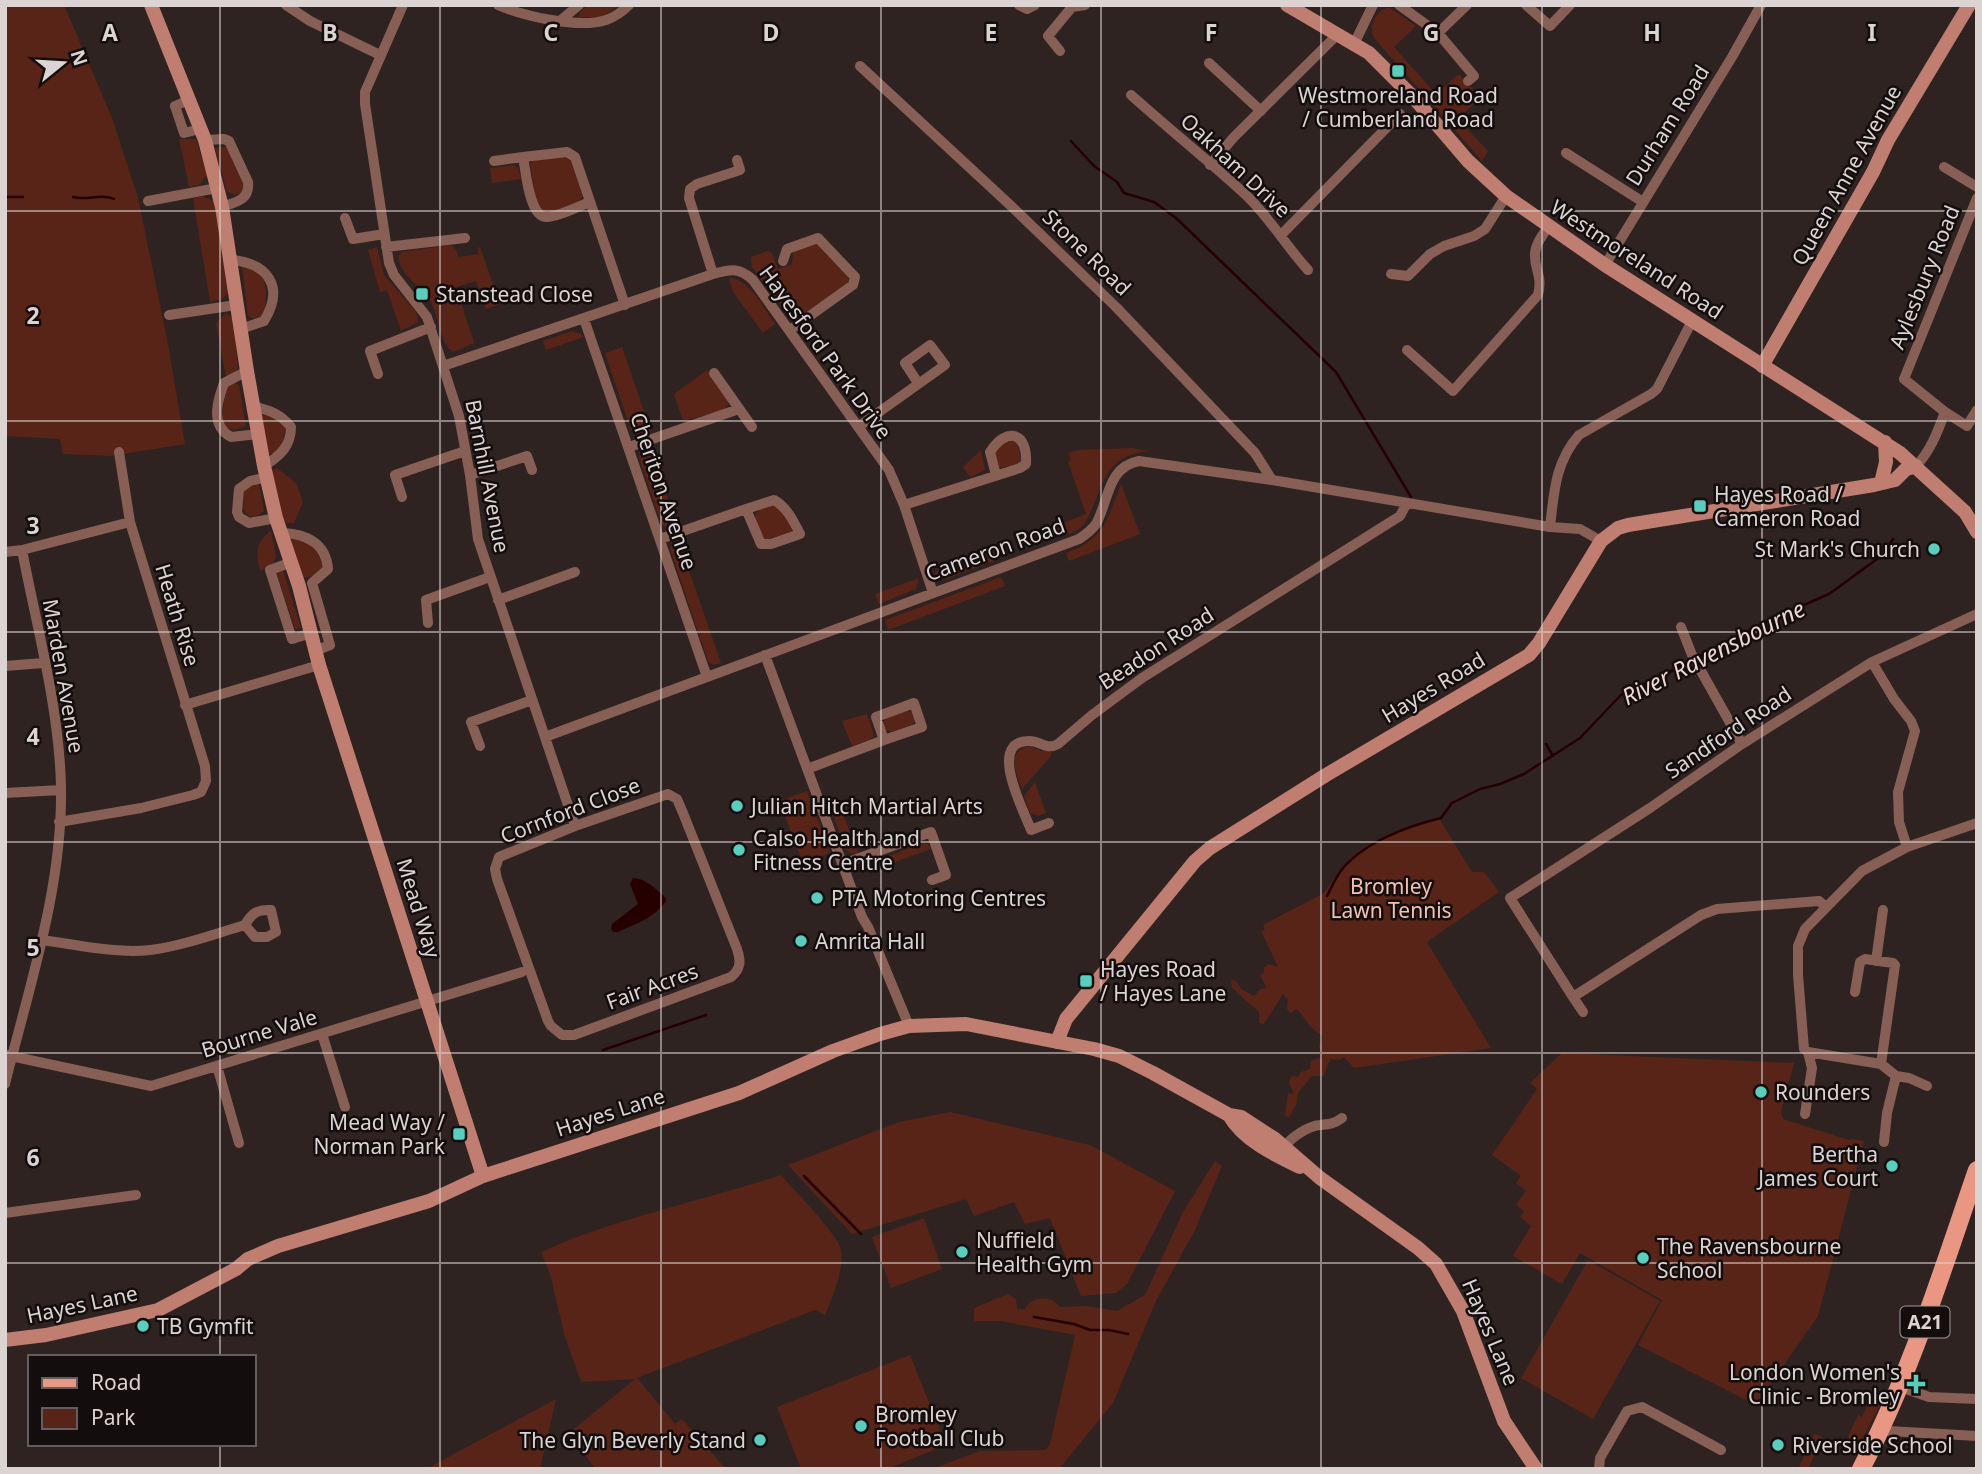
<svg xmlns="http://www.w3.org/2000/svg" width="1982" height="1474" font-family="'Noto Sans',sans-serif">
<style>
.green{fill:#592418}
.water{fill:#260000}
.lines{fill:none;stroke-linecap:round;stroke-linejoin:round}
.stream{stroke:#260000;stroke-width:2.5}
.street{stroke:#875f55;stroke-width:10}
.secondary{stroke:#bf7e6f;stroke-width:14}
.primary{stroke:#e99683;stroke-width:18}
.grid{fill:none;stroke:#dcd4d2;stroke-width:2;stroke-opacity:0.55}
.poi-dot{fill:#58cebf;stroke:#130e0d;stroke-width:2.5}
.labels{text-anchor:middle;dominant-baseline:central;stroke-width:5;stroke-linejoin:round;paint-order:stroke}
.shield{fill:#130e0d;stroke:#a09997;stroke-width:2}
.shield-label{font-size:19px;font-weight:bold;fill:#dcd4d2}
.poi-label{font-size:21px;fill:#dcd4d2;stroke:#130e0d;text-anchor:start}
.street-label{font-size:21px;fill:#dcd4d2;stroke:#130e0d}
.park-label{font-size:21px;fill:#f3c0b4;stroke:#130e0d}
.water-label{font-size:23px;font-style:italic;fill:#f1d7d0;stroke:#130e0d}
.grid-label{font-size:23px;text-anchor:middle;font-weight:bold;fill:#dcd4d2;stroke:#130e0d;stroke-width:5;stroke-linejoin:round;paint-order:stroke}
</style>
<rect width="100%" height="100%" fill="#2e2321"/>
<!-- green -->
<path class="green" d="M5,5h59l48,113 26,80 29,141 18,105 -74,12 -48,-2 -3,-15 -53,-3 -2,3z
M589,5h31l-19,12h-23l2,-5z
M1386,8h4l26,18 -22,21 42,47 23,-20 21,24 -22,21 30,32 -6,10 -108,-123c-6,-11 1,-25 12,-30z
M179,139h17l11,36 -8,10 -10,2z
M225,147l5,2 16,37 -2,6 -8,3 -9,-3 -12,-44z
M565,155l6,3 12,38 -4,6 -31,11 -11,-6 -7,-43 3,-3z
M514,165l4,3 3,11 -29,4 -2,-15z
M202,196l12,5 15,91 -6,7 -13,3 -17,-103z
M812,244h5l31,33 1,5 -4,5 -48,33 -6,-2 -39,-51 -1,-10 17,-6 4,2 6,16 14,-5 1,-12z
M451,245l6,6 1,6 20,-3v-6l2,-1 20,57 -14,5 -10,-28 -20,6 18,56 -21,9c-14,-9 -14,-35 -22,-50 -10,-16 -29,-25 -33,-44l4,-6z
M377,247l7,28 32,37 2,10 -17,9 -14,-41 -7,2 -12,-42z
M242,267c28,3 26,27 21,49 -6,3 -9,4 -15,0z
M729,278c20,0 35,31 46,46l-12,9 -30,-41z
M226,313l7,5 5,50 -11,14 -11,-59z
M572,331l9,3 3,3 -38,13 -3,-9z
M622,347l29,85 -12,5 -8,-7 -26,-77z
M707,370l20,29 1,6 -4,5 -41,11 -9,-27z
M233,382l6,3 7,41 -12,4 -7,-2 -5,-9 4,-34z
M269,414l16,14c-1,13 -4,26 -19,27l-5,-40z
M1009,439l8,3 4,18 -4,4 -16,4 -5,-4 -1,-14z
M651,447l26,79 -7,2 -8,-3 -23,-67 1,-7z
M1131,448l19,3c-41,4 -44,25 -58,58 -3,7 -6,14 -12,19 -6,5 -14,6 -20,9l-4,-11 30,-12 -18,-52 3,-1 -3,-8 10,-3z
M981,450l4,20 -15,7 -7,-10z
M277,468l19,15 7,19 -9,21h-8l-4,-4 -10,-49z
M259,484l5,27 -5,4 -9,2 -7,-8 1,-20z
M1121,484l19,50 -71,27 -3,-8c40,-15 40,-32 55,-69z
M770,505l8,2 14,20 -1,5 -26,8c-9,-19 -20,-25 5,-35z
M271,531l5,26 -7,15 -1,-4 -8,2c-5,-16 -4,-29 11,-39z
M303,538c17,15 35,37 -3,40l-12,-39z
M678,539l43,124 -8,2 -5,-4 -38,-112 1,-6z
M993,550l3,10 -49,19 -11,-2 -1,-5z
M283,570l18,58 -6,1 -18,-55z
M1001,577l4,9 -117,44 -3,-10z
M919,578l-3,11 -37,15 -4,-10z
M905,710l6,2 4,8 -2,4 -22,8 -5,-2 -3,-5 2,-6z
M867,714l7,22 -5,4 -17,6 -10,-25z
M1030,746l11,5h10v5l-29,33c-6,-17 -17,-38 8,-43z
M1035,782l11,31 -7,3 -9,-3 -6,-17z
M807,791l23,62 -27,10 -24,-62z
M841,809l17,44 -6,1 -6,-4 -14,-38z
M1438,817l34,55h12l15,20 -72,50 64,106 -137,20 -10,-11 -4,3 -10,-1 -6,17h-12l-14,17 -2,12 -7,12 -4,-1 3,-23 6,1 -5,-11 2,-7 7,1 3,-5 9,-3 1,-8 11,-4 -3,-11 4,-9 -11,-9 -15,-19 -7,4 -3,-4 1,-9 -5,-6 -19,30 -5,-1v-11l-27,-24 -1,-8 5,1 5,8 13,7 6,-7 7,-1 -7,-13 4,-2v-5l4,-4 10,3 -17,-36 4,-2 -2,-4 61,-32 15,-22 14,-16 16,-11z
M923,843l5,1 3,5 -39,14 -3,-7z
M1562,1053l232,10 -13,49 2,7 66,21 4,-1 11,2 -46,175 -62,89 -118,-60 24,-45 -82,-47 -18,31 -49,-28 18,-30 -11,-9 4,-6 -8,-6 10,-14 -10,-8 5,-7 -29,-21 45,-66 -7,-6z
M950,1112l140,33 85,46 -48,93 -11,9 -35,3 -31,-78 -25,6 -11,-22 -40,14 -8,-17 -114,35 -64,-69 111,-43z
M1215,1161l7,5 -27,64 -39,71 -43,102 -54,66h-127l48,-18 66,-1 4,-6 25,-109 -75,-14h-26v-13l34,-14 8,5 1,10h8c7,-14 26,-14 35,-2l26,-1 31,5 28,-16 38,-83z
M781,1175c13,15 54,57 59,72 6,18 -8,51 -15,68l-10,-5 -178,68 38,46 7,-5 44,50h-130l-28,-35 67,-55 -54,3 -16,-45 -15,-63 -9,-22c77,-35 161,-51 240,-77z
M924,1218l18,51 -51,19 -19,-51z
M1588,1260l72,41 -67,118 -72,-41z
M910,1355l36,90 -59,24h-86l-24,-62z
M1876,1388l3,7 4,4 -28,54 -12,-6 15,-32 4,2z
M556,1399l-16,70h-116l6,-2z
M1814,1434l8,3 -1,3 6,3 -1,3 -6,-3 -12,26h-10z"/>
<!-- water -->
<path class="water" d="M633,878c12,0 23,11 32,19l1,4c-13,18 -29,22 -48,31h-5l-2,-3 1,-5 26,-20 -8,-20z"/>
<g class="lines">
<!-- stream -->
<path class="stream" d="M1071,141l23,25 23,16 7,11 30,9 22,16 160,154 75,125
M5,197h18
M73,197c15,4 27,-4 41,2
M1698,657l67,-35 64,-28 55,-40 9,-15
M1546,744l7,12
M1327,896c4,-8 8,-17 13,-24 21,-29 68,-46 101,-54l11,-15 28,-14 20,-5 24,-10 56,-36 41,-43 71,-34
M603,1050l103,-35
M804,1176l57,58
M1034,1317l40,7 16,6h19l19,4"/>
<!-- street -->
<path class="street" d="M286,5l24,16 70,34
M403,5l-38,87v12l24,159 5,12 33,42 32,99 11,59 8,64 97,287
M498,5c25,11 81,24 108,15 9,-3 16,-8 23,-15
M1019,5l8,4 8,-4
M1399,5l39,28 36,43 -6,5
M1526,5l24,21 20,-21
M561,20l18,-15
M1438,33l29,-28
M1354,44l19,-39
M1060,51l-12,-15 24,-29 13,-2
M1209,63l52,48
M860,66l149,138 107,103 139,146 17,27
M1131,95c38,34 78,66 115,100 24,23 40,51 62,75
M189,100l-14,6 9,27 16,-4
M205,140l19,-1 5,2 19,41c2,18 -12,20 -26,25
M1566,153l77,49
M494,161l29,-4
M1210,165l24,-28 104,-103
M1944,167l33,20
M148,201l69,-13
M590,202c-13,5 -30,14 -43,15 -18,1 -21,-46 -24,-60l44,-5 8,5 50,148
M345,218l8,21 31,-5
M1282,234l118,-120
M386,247l79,-9
M231,260c37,3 54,27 33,61l-23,8
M783,261l4,-12 31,-11 37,39 -2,8 -63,45
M1605,265l127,-208 29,-52
M713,274l-24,-76 1,-9 7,-5 43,-14 -3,-10
M1391,274l17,2 22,-22 14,-8 30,-10 11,-7 21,-33
M169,315l67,-10
M584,319l123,358
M1407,350l46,41 85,-96c5,-20 -4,-25 -3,-41 0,-10 8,-19 13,-27
M443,366l270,-92c17,-5 26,-7 40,6l136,190 15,35 29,88
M247,371l-23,12c-7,19 -14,42 7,54l27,-3
M714,373l38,54
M378,374l-8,-23 61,-24
M254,407c16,3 26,7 37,20 0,19 -11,29 -27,39
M1945,412l22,14 10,-16
M858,427l87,-62 -15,-20 -25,18 13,20
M629,447l110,-38
M1916,466c14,-14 22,-35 29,-54l-41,-33 73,-181
M470,475l57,-19 5,14
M267,477l-17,4 -11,8 -2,23 2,5 10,6 27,-5
M402,497l-7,-22 70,-24
M904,505l116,-37 6,-4c2,-32 -19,-38 -36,-12l6,23
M1550,527c4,-34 5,-65 29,-92l72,-41 6,-5 35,-68
M283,533c23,1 43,10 45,36l-16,14 18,62 -15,6
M660,539l86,-30 15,35h10l29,-10c-6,-12 -13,-27 -26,-34l-28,9
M5,552l17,-2 108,-28
M292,562l-22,8 22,69 19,-6
M498,600l77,-28
M428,623l-2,-23 64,-23
M1681,627l11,28 50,89
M765,655l97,262 6,10 41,99
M1872,662l22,37 17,22 4,10 -17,61 1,30 8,25
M5,666l39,-3
M185,705l134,-40
M545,737l534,-198c6,-4 12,-8 17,-15 13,-23 11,-57 43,-63l133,19 278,47 30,2 21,12
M480,746l-9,-24 61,-22
M807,769l77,-29 -8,-23 38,-14 8,24 -38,13
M5,793l56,-3
M668,794l9,5 6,14 54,136c4,12 4,20 -6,28l-157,58h-12l-11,-9 -3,-5 -51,-142 -2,-10 4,-12 76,-31z
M59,822l82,-14 52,-13 8,-3 5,-11 -1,-15 -75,-244 -11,-70
M1049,823l-18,7c-7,-19 -44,-88 -3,-89 12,-1 18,10 30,3l34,-29 50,-37 258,-162 7,-13
M843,864l88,-32 15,43 -14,5
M1826,907l-7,-6 -102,8 -16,6 -128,82 -63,-99 140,-90 92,-64 130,-82 105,-48
M41,940c35,4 73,14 109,10 32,-4 64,-16 95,-25 6,-11 12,-16 26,-15l5,22 -9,5h-12l-10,-12
M1876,961l7,-51
M1855,992l5,-30 5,-3 28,4 2,2 -14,99
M1573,997l10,15
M322,1034l23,73
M6,1055l145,31 371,-114
M217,1066l22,77
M5,1084c24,-97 58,-197 56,-298 -2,-79 -24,-158 -39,-236
M1927,1086l-18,-8 -13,-2 -15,-12 -73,-12 -4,-3 -6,-74v-29l7,-17 57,-58 45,-24 70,-24
M1805,1114l7,-46 -4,-16
M1884,1142l3,-29 9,-37
M1285,1146c7,-9 23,-20 35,-21 9,-1 14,-1 22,-7
M5,1213l131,-18
M1900,1387l29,10 48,2
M1882,1429l6,2 89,5
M1599,1469l1,-11 27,-47 15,-4 79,43"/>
<!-- secondary -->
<path class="secondary" d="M151,5l54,135 17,67 25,164 17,95 12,52 23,68 20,79 164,511
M1287,5l82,48 45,45 54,63 38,35 99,69 295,188 65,59 12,20
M1762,366l111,-194 15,-32 81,-135
M1881,483l5,-21 -1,-20
M1057,1042l9,-23 129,-158 15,-13 116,-73 203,-120 10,-12 62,-102 17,-13 10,-3 246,-40 21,-5 11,-11 10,-3
M1229,1115c14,25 46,40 71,52
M5,1340l41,-5 112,-25 78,-41 12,-10 30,-13 151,-45 54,-25 256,-83 94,-42 47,-17 29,-8 57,-2 128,25 25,7 34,17 76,42 12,2 34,22 45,39 98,70 18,16 27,47 41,110 32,48"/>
<!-- primary -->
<path class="primary" d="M1861,1469c50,-96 81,-198 116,-299"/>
</g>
<!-- grid -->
<path class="grid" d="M220,5v1352M440,5v1464M661,5v1464M881,5v1464M1101,5v1464M1321,5v1464M1542,5v1464M1762,5v1464M5,211h1972M5,421h1972M5,632h1972M5,842h1972M5,1053h1972M5,1263h1972M220,1444v25"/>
<!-- markers -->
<g class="poi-dot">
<rect x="1391" y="64" width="14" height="14" rx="3.5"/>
<rect x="415" y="287" width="14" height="14" rx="3.5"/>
<rect x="1693" y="499" width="14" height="14" rx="3.5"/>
<circle cx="1934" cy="549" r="7"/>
<circle cx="737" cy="806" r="7"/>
<circle cx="739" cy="850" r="7"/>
<circle cx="817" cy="898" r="7"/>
<circle cx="801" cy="941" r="7"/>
<rect x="1079" y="974" width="14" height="14" rx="3.5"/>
<circle cx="1761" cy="1092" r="7"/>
<rect x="452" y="1127" width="14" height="14" rx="3.5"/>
<circle cx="1892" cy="1166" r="7"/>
<circle cx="962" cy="1252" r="7"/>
<circle cx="1643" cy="1258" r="7"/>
<circle cx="143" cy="1326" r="7"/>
<path d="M1912.5 1373.5h7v7h7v7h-7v7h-7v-7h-7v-7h7z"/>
<circle cx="861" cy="1426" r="7"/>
<circle cx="760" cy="1440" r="7"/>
<circle cx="1778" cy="1445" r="7"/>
</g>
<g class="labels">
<!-- shield labels -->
<rect class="shield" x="1900.5" y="1306.5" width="49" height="31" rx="5"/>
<g class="shield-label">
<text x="1925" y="1322">A21</text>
</g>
<!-- poi labels -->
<g class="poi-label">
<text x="1398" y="95" text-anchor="middle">Westmoreland Road<tspan x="1398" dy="24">/ Cumberland Road</tspan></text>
<text x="436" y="294">Stanstead Close</text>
<text x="1714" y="494">Hayes Road /<tspan x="1714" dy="24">Cameron Road</tspan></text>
<text x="1920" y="549" text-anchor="end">St Mark's Church</text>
<text x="751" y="806">Julian Hitch Martial Arts</text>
<text x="753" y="838">Calso Health and<tspan x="753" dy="24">Fitness Centre</tspan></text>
<text x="831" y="898">PTA Motoring Centres</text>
<text x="815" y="941">Amrita Hall</text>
<text x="1100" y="969">Hayes Road<tspan x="1100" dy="24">/ Hayes Lane</tspan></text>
<text x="1775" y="1092">Rounders</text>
<text x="445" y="1122" text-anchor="end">Mead Way /<tspan x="445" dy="24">Norman Park</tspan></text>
<text x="1878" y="1154" text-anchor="end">Bertha<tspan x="1878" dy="24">James Court</tspan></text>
<text x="976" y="1240">Nuffield<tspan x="976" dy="24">Health Gym</tspan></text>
<text x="1657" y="1246">The Ravensbourne<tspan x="1657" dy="24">School</tspan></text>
<text x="157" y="1326">TB Gymfit</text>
<text x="1900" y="1372" text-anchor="end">London Women's<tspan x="1900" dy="24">Clinic - Bromley</tspan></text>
<text x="875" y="1414">Bromley<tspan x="875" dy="24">Football Club</tspan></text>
<text x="746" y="1440" text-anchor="end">The Glyn Beverly Stand</text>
<text x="1792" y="1445">Riverside School</text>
</g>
<!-- street labels -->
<g class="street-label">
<text transform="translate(1667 125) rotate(-58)">Durham Road</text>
<text transform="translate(1236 165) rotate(43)">Oakham Drive</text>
<text transform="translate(1846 175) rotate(-61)">Queen Anne Avenue</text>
<text transform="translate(1087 252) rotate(44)">Stone Road</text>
<text transform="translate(1637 259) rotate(33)">Westmoreland Road</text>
<text transform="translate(1924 277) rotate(-68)">Aylesbury Road</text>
<text transform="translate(826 352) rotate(54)">Hayesford Park Drive</text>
<text transform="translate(488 476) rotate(79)">Barnhill Avenue</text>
<text transform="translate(664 491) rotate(71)">Cheriton Avenue</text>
<text transform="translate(995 549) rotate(-20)">Cameron Road</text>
<text transform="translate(178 615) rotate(73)">Heath Rise</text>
<text transform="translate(1156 648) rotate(-33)">Beadon Road</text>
<text transform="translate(64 676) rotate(80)">Marden Avenue</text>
<text transform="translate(1433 687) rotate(-31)">Hayes Road</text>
<text transform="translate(1728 732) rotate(-34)">Sandford Road</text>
<text transform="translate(570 810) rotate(-21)">Cornford Close</text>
<text transform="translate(419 908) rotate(73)">Mead Way</text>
<text transform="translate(652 986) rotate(-20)">Fair Acres</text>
<text transform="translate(259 1033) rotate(-17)">Bourne Vale</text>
<text transform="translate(610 1112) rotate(-18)">Hayes Lane</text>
<text transform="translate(82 1304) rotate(-12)">Hayes Lane</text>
<text transform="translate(1491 1332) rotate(67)">Hayes Lane</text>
</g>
<!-- park labels -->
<g class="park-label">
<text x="1391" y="886">Bromley<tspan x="1391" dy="24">Lawn Tennis</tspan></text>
</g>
<!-- water labels -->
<g class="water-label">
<text transform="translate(1713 652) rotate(-27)">River Ravensbourne</text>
</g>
</g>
<g class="grid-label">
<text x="110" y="41">A</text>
<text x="330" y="41">B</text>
<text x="551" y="41">C</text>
<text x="771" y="41">D</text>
<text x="991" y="41">E</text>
<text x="1211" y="41">F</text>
<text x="1431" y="41">G</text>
<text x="1652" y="41">H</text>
<text x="1872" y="41">I</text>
<text x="33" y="324">2</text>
<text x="33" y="534">3</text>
<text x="33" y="745">4</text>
<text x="33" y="956">5</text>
<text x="33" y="1166">6</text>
</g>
<!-- border -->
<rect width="1982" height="1474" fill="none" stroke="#dcd4d2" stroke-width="14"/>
<!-- legend -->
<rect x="28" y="1355" width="228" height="91" fill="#130e0d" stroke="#635d5c" stroke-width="2"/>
<rect x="42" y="1378" width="35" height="10" fill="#e99683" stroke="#635d5c" stroke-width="2"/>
<text x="91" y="1390" font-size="21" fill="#dcd4d2">Road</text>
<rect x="42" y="1408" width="35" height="21" fill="#592418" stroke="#635d5c" stroke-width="2"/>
<text x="91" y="1425" font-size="21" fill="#dcd4d2">Park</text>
<!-- north arrow -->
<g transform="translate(63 63) rotate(72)" stroke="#130e0d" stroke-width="5" paint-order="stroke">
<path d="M0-5L12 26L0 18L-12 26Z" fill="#dcd4d2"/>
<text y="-10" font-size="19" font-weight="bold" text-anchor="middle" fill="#dcd4d2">N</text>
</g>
</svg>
